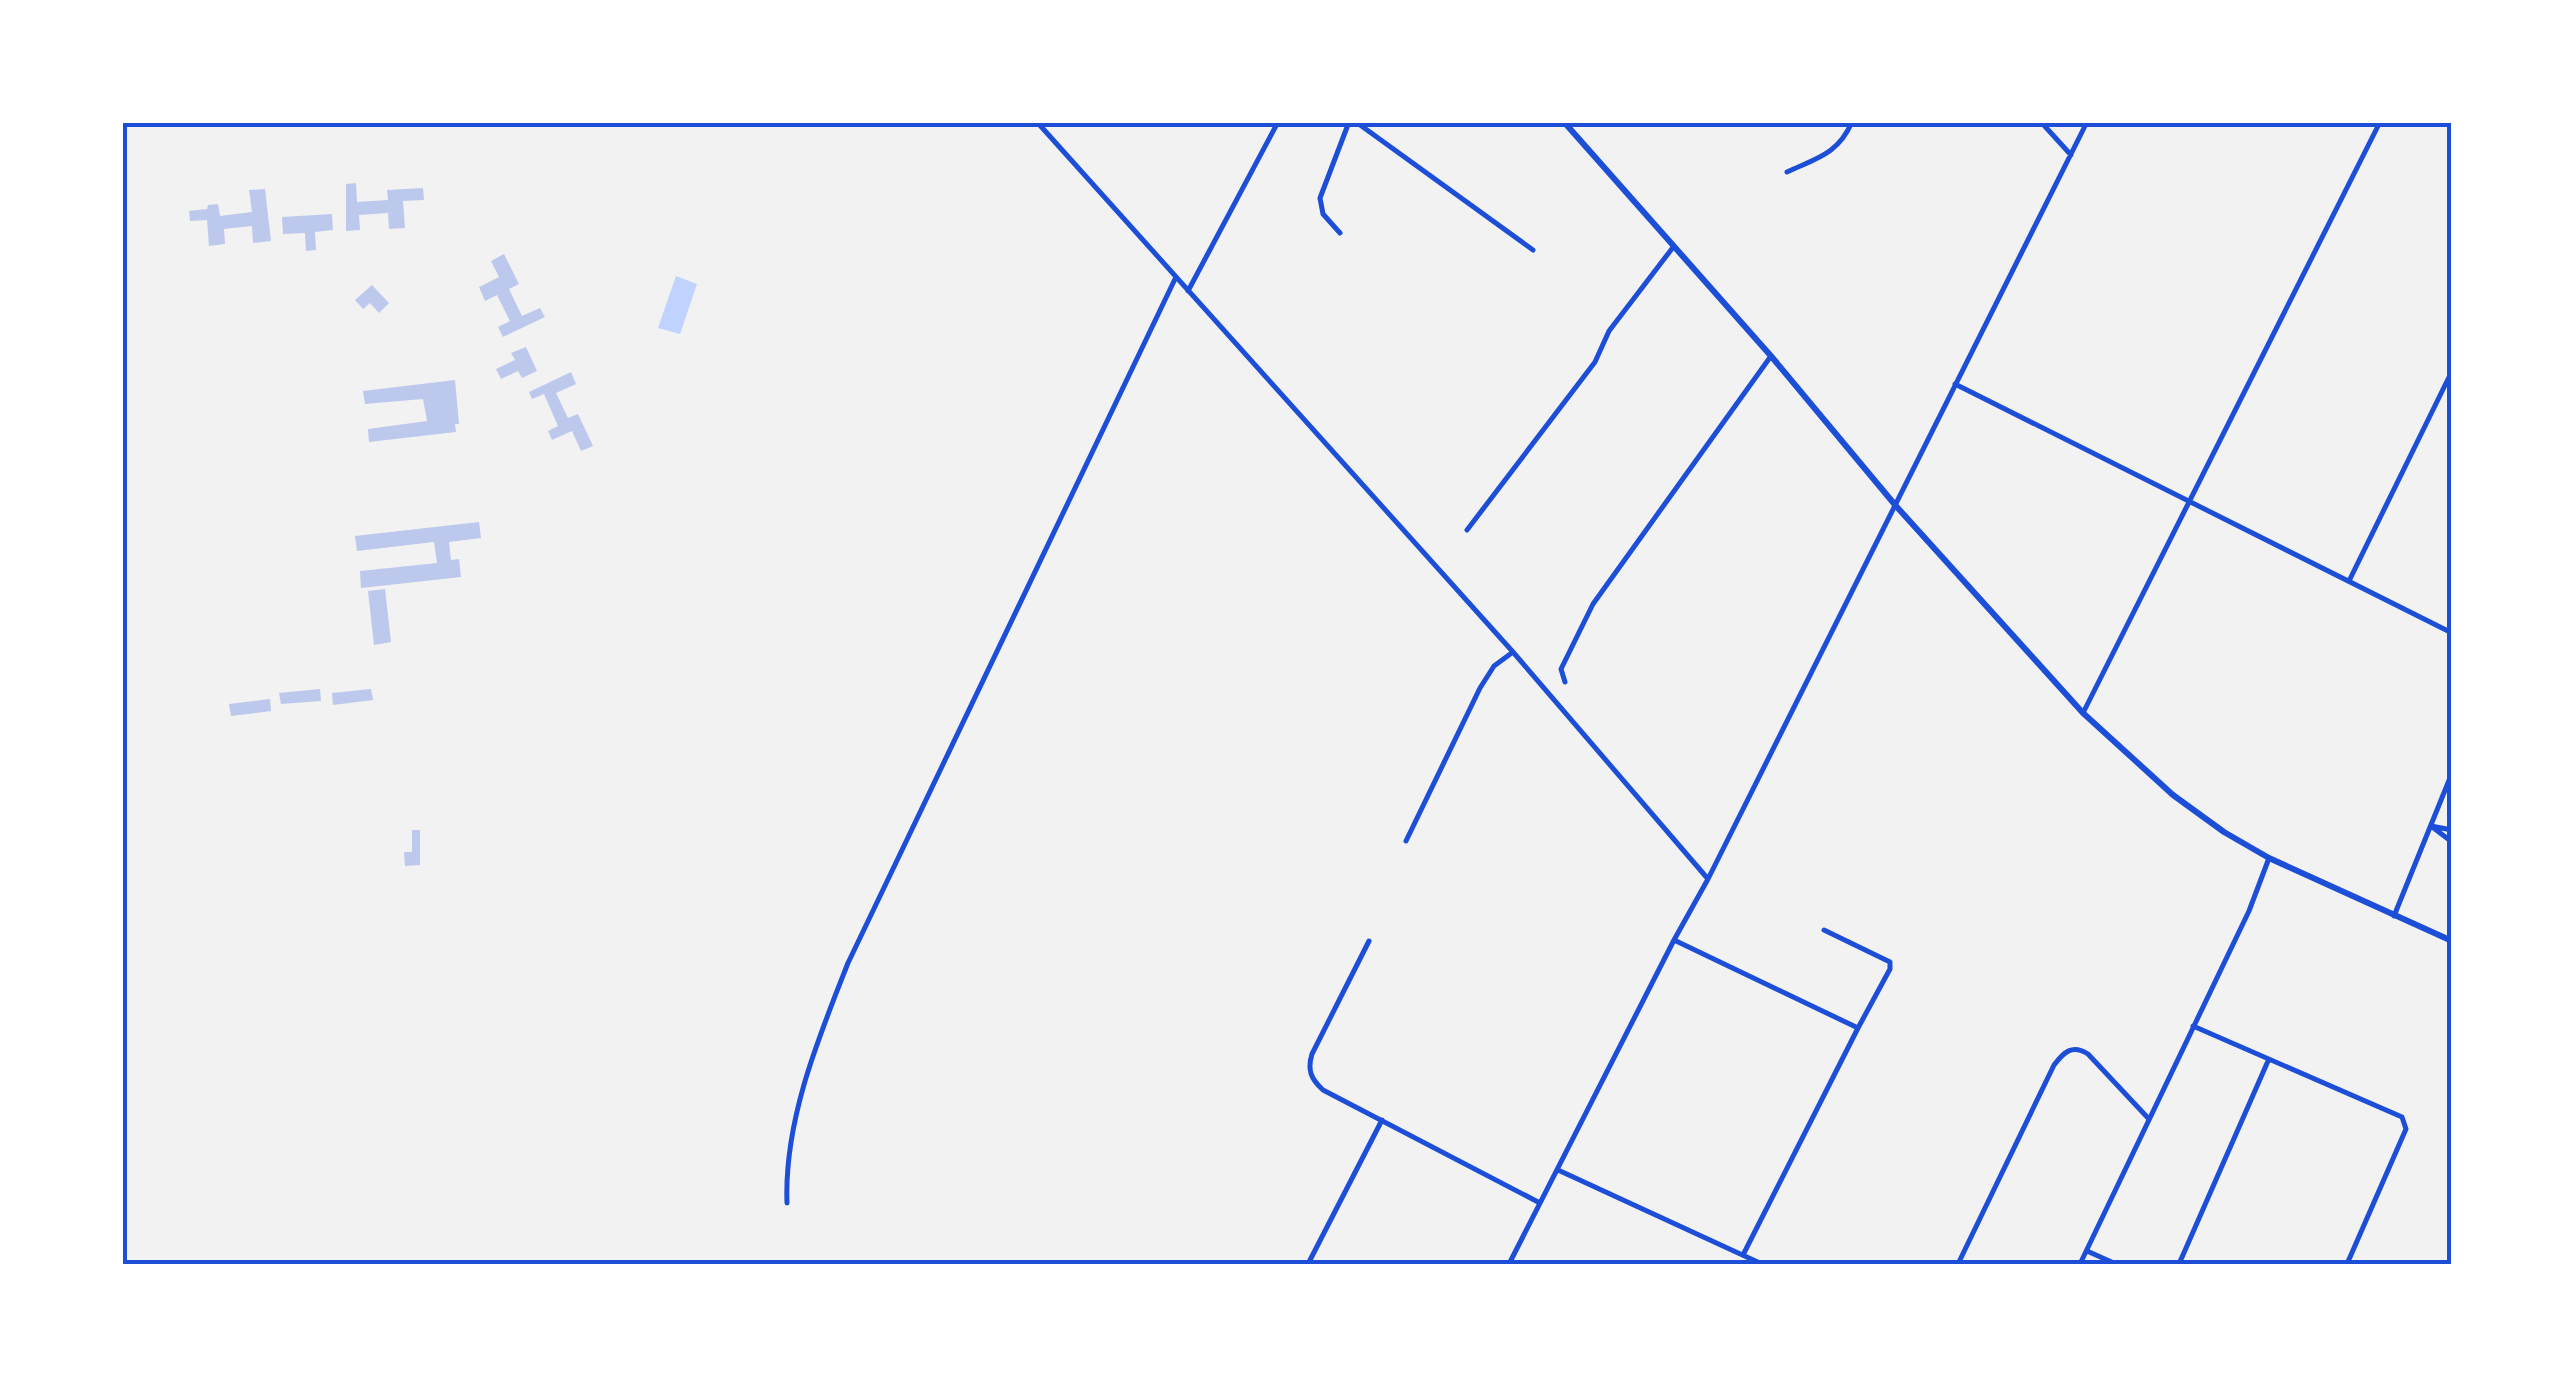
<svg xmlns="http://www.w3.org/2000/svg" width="2574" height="1387" font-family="Cabin,sans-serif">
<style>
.water{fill:#bfd3fe}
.building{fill:#bdc9ec}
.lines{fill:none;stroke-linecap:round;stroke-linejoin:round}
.minor{stroke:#1d4ed8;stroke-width:5}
.tertiary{stroke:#1d4ed8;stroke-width:6}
.neatline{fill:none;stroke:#1d4ed8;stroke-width:4}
</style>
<rect width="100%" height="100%" fill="#f2f2f2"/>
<!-- water -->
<path class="water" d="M676,276l21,8 -17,50 -22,-6z"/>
<!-- building -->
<path class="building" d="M356,183l1,19 31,-2 -1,-10 36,-2 1,12 -21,1 2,27 -16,1 -1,-16 -29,2 1,15 -14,1v-47z
M265,189l6,52 -18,2 -1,-17 -28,3 1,15 -16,2 -2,-26 -17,1 -1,-10 18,-2 1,-4 10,-1 2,12 32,-4 -3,-22z
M332,214l1,16 -18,2 1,18 -10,1 -1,-18 -22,1 -1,-17z
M504,254l15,30 -10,5 13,27 18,-8 5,9 -42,20 -5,-10 12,-6 -13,-26 -12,6 -6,-14 20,-10 -8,-16z
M372,285l17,18 -10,10 -9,-10 -7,6 -8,-9z
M526,347l11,24 -15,7 -4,-7 -17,8 -5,-10 19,-9 -4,-7z
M571,372l5,12 -20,9 12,25 10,-4 15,32 -12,5 -9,-20 -20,9 -4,-9 10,-5 -14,-32 -12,5 -3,-7z
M455,380l4,44h-4l1,8 -87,10 -1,-13 59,-8 -4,-22 -58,5 -2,-13z
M479,522l2,16 -32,4 2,18 8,-1 2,18 -100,11 -1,-17 77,-8 -3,-21 -77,9 -2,-15z
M385,589l6,53 -17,3 -6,-54z
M320,689l1,12 -40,3 -2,-11z
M371,689l2,11 -40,5 -1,-12z
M270,699l1,12 -40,5 -2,-12z
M412,830h8v35l-15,1 -1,-14h8z"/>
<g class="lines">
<!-- minor -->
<path class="minor" d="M1037,122l476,530 195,227
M1356,122l177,128
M2041,122l30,33
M1787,172c30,-14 51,-18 65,-50
M1340,233l-17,-19 -3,-16 29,-76
M1188,291l90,-169
M1955,384l497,249
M1467,530l128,-168 14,-31 65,-85
M2349,581l103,-210
M1565,682l-4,-13 32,-65 178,-248
M2083,713l297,-591
M2452,830l-21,-4 21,16
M1406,841l74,-153 14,-22 19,-14
M2394,916l58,-143
M1824,930l66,32v7l-32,59
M1674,940l184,88 -115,227
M1369,941l-57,113c-5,16 -1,25 11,36l217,113
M2193,1026l209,91 4,12 -59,135
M1558,1170l204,94
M787,1203c-3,-82 31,-164 61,-240l327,-684
M2087,1251l29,13
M1308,1264l74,-144
M1509,1264l165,-324 34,-61 379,-757
M1958,1264l96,-199c10,-13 18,-21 34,-11l60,64
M2080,1264l169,-353 20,-53
M2179,1264l89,-203"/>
<!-- tertiary -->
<path class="tertiary" d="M1564,122l207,234 125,150 187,207 90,82 51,37 45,26 183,83"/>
</g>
<!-- border -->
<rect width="2574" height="1387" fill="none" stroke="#ffffff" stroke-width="250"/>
<rect x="125" y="125" width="2324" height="1137" class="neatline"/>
</svg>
